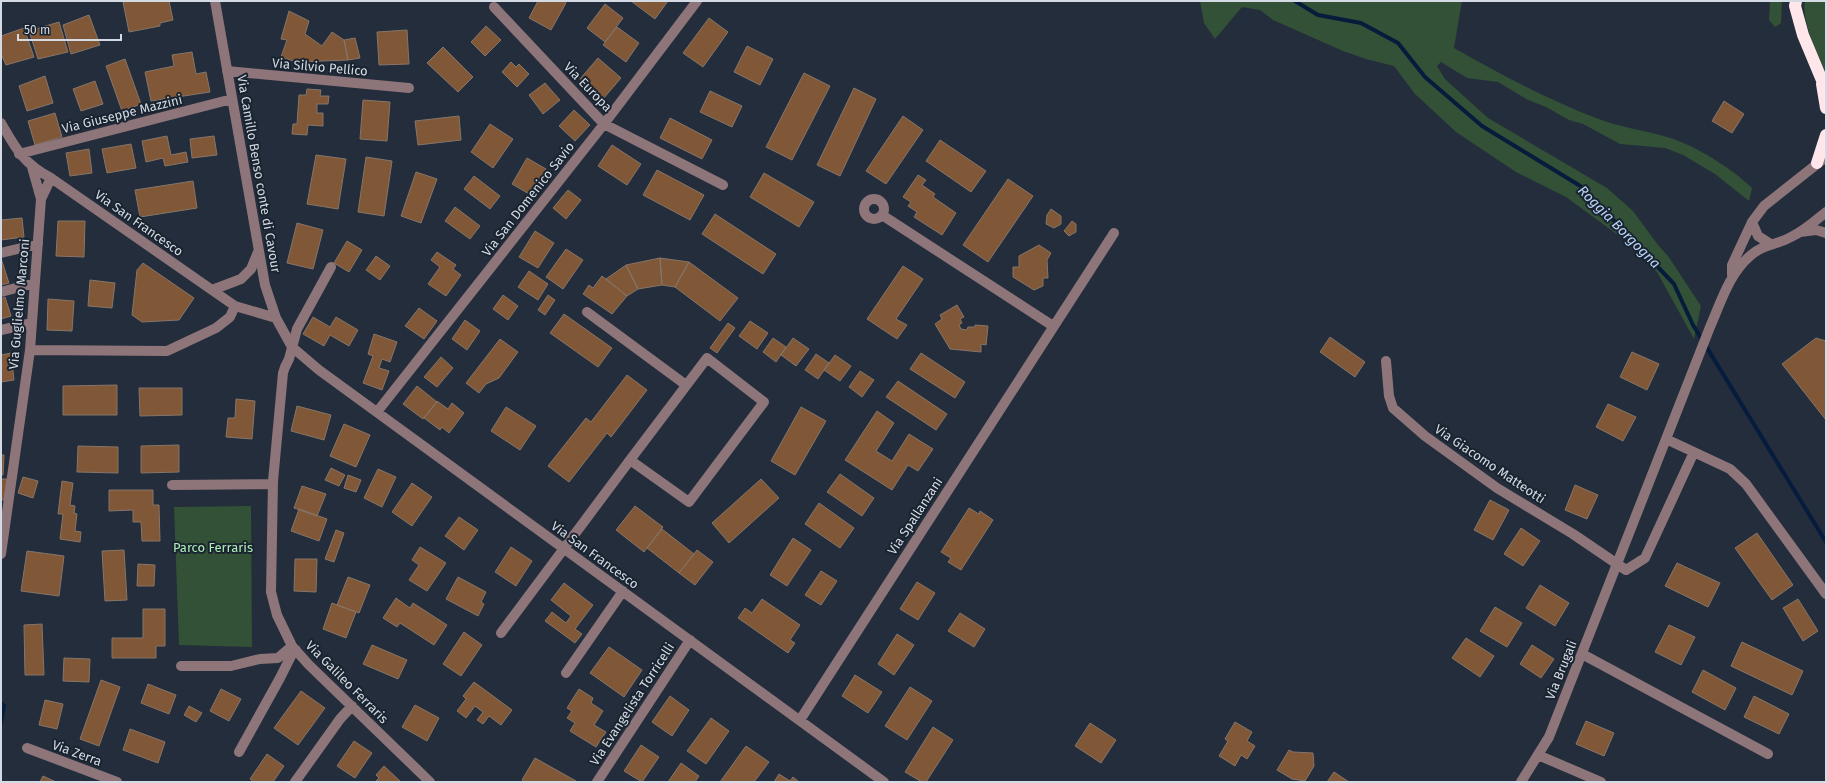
<svg xmlns="http://www.w3.org/2000/svg" width="1827" height="783" font-family="'Fira Sans',sans-serif">
<style>
.green{fill:#325136}
.lines{fill:none;stroke-linecap:round;stroke-linejoin:round}
.stream{stroke:#061c3d;stroke-width:4}
.building{fill:#805838;stroke:#867569}
.minor{stroke:#8e7579;stroke-width:10}
.highway{stroke:#ffe6ea;stroke-width:12}
.labels{text-anchor:middle;dominant-baseline:central;stroke-width:4;stroke-linejoin:round;paint-order:stroke}
.street-label{font-size:13px;fill:#d4dbe4;stroke:#1a2430}
.park-label{font-size:13px;fill:#aeedb4;stroke:#1a2430}
.water-label{font-size:14px;font-style:italic;fill:#b9d3f9;stroke:#1a2430}
</style>
<rect width="100%" height="100%" fill="#232d3b"/>
<!-- green -->
<path class="green" d="M1200,1h262l-8,47c46,26 93,51 142,70 22,9 47,12 71,19 26,7 66,32 85,51l-3,13 -34,-27 -32,-19 -18,-7 -45,-4 -37,-20 -14,-4 -23,-13 -18,-7 -30,-18 -31,-4 -26,-16 -4,4 8,13 43,39 119,70 26,23 25,34 10,11 33,50 -7,33 -37,-67 -35,-34 -56,-41 -50,-25 -60,-40 -41,-38 -21,-28 -28,-7 -23,-8 -70,-31 -13,-10 -18,-3 -27,32 -11,-16z
M1770,1h12l-1,22 -6,4 -6,-7z
M1805,1h21v72c-8,-19 -25,-51 -21,-72z
M251,506l1,141 -73,-2 -5,-138z"/>
<g class="lines">
<!-- stream -->
<path class="stream" d="M1295,1l23,14 43,8 37,20 27,34 57,49 100,61 92,97 19,41 133,217
M1,703l3,3 -3,17"/>
</g>
<!-- building -->
<path class="building" d="M130,1h39l4,19 -13,3v3l-31,6 -6,-30z
M538,1h25l3,2 -15,27 -22,-12z
M631,1h37l-13,18z
M605,4l18,14 -18,24 -18,-14z
M289,11l20,10 -4,13 17,12 10,-14 12,8 4,20 -51,2 -16,-5 6,-17 -6,-1z
M89,15l11,30 -29,9 -8,-29z
M709,18l19,14 -25,35 -20,-14z
M59,22l9,30 -30,7 -9,-28z
M486,26l15,14 -16,16 -14,-14z
M617,27l22,16 -13,19 -23,-17z
M24,28l10,29 -28,8 -5,-11v-18z
M407,30l2,34 -30,1 -2,-33z
M355,38l5,20 -12,2 -4,-20z
M747,46l26,13 -13,26 -26,-13z
M443,47l30,30 -15,15 -31,-29z
M192,52l4,22 10,-2 4,20 -59,9 -6,-29 29,-6 -2,-11z
M598,58l23,20 -18,21 -23,-20z
M125,59l16,45 -19,7 -16,-45z
M511,62l5,5 3,-3 10,10 -12,13 -15,-15z
M804,73l26,13 -38,74 -26,-13z
M45,76l8,27 -26,8 -8,-25z
M95,81l8,23 -22,7 -8,-22z
M545,83l15,17 -17,14 -14,-19z
M854,88l22,11 -36,77 -23,-11z
M307,89l14,1 -1,6h9l-1,8h-11v9h6v13l-15,-1 -1,10 -15,-1 1,-10h4l2,-29h7z
M710,91l32,15 -10,21 -32,-15z
M363,100l27,2 -3,39 -27,-2z
M1724,101l20,13 -12,19 -20,-12z
M574,110l16,15 -15,16 -16,-15z
M55,113l7,24 -27,8 -7,-24z
M459,116l2,24 -43,5 -3,-24z
M903,116l20,14 -37,54 -20,-13z
M670,118l42,22 -10,19 -42,-21z
M490,124l23,15 -20,29 -22,-16z
M167,136l4,19 15,-3 2,10 -23,4 -2,-8 -17,4 -4,-21z
M214,136l3,19 -25,3 -2,-19z
M940,140l46,31 -15,21 -45,-31z
M131,144l5,24 -29,5 -5,-24z
M612,145l29,19 -14,21 -29,-19z
M89,149l3,24 -22,3 -4,-23z
M316,155l30,4 -8,50 -31,-5z
M366,157l26,4 -8,55 -26,-4z
M527,158l19,11 -15,26 -19,-11z
M657,170l47,25 -14,25 -47,-25z
M416,172l21,7 -16,44 -20,-7z
M764,173l50,29 -15,25 -49,-30z
M918,175l8,5 -4,5 13,9 -2,3 23,16 -14,22 -28,-18 3,-5 -9,-6 3,-4 -8,-5z
M474,176l26,20 -10,13 -26,-20z
M1008,179l25,17 -45,66 -25,-17z
M193,181l4,27 -57,9 -5,-27z
M568,190l13,10 -15,19 -13,-11z
M455,207l25,19 -10,13 -25,-18z
M1051,209l10,7v8l-7,4 -8,-4 1,-9z
M715,214l61,40 -13,20 -61,-40z
M22,218l2,19 -23,3v-20z
M58,221h27l-1,36 -28,-1z
M1072,221l4,3v8l-7,4 -5,-5z
M297,223l26,7 -10,39 -26,-6z
M535,231l19,12 -16,25 -19,-11z
M347,241l15,9 -13,22 -15,-9z
M1039,245l12,8 -4,7 1,18h-5v8l-9,4 -21,-13v-10h6v-11z
M566,249l17,11 -20,29 -17,-12z
M437,252l19,13 -3,4 8,6 -15,21 -18,-12 12,-17 -9,-7z
M376,256l14,10 -10,14 -14,-10z
M1,258l8,25 -8,2z
M660,258l2,27 -24,4 -12,-24z
M660,258l29,4 -14,25 -13,-2z
M689,262l49,36 -18,23 -45,-34z
M143,263l51,35 -15,22 -37,2 -10,-7 5,-45z
M626,265l12,24 -11,7 -21,-17z
M903,266l20,13 -27,40 11,6 -10,14 -30,-20z
M529,271l19,13 -10,16 -20,-13z
M602,276l25,20 -15,18 -29,-20 6,-9 4,3z
M90,280l25,3 -3,25 -24,-2z
M503,295l15,11 -10,14 -15,-11z
M548,295l7,5 -10,15 -7,-5z
M5,297l6,19 -10,3v-20z
M48,299l26,2 -2,30 -25,-1z
M957,305l7,12 -4,2 2,4 -3,2 2,4 6,1 1,-3h7v-2l13,1 -2,19 -5,-1v8l-31,-3 -15,-25 7,-5 -2,-4z
M419,308l18,13 -13,18 -19,-13z
M564,314l48,34 -14,19 -48,-34z
M313,317l17,10 6,-10 22,13 -9,16 -19,-11 -6,11 -21,-12z
M465,320l15,11 -13,19 -15,-11z
M750,321l18,12 -11,16 -18,-13z
M728,323l7,5 -18,25 -7,-5z
M374,334l23,8 -7,20 -8,-3 -3,9 10,3 -7,19 -19,-7 10,-27 -5,-2z
M1330,337l35,25 -10,15 -35,-25z
M773,338l13,9 -10,15 -13,-10z
M793,338l16,11 -13,17 -15,-11z
M1816,338l10,3v79l-44,-56z
M500,339l18,13 -19,26 -13,6 -7,9 -13,-10z
M1632,352l27,12 -12,26 -27,-13z
M11,353l3,27 -13,2v-27z
M921,353l44,29 -10,16 -45,-29z
M816,354l13,9 -11,16 -13,-9z
M835,355l16,11 -11,15 -16,-11z
M441,357l12,11 -16,19 -13,-10z
M860,371l14,9 -12,17 -13,-10z
M627,375l20,15 -36,47 -4,-4 -38,49 -21,-16 38,-48 5,4z
M898,381l49,33 -11,16 -50,-33z
M117,385v30h-54v-29z
M417,386l20,16 -14,17 -20,-15z
M139,388h43v27l-42,1z
M236,399l19,2 -3,38 -26,-2 2,-19h7z
M437,401l11,8 4,-6 12,10 -15,20 -7,-6 -2,3 -16,-12z
M1608,404l28,13 -13,24 -27,-14z
M297,406l34,9 -7,25 -33,-9z
M506,407l30,19 -16,24 -29,-19z
M801,407l25,14 -31,54 -24,-14z
M877,411l17,12 -18,28 16,10 17,-27 24,15 -15,22 -10,-6 -16,25 -47,-30z
M344,424l26,11 -14,32 -26,-11z
M179,445v27l-38,1v-27z
M78,446l40,1v26l-41,-1z
M1,455h3l-1,20h-2z
M331,468l14,7 -6,11 -14,-6z
M378,469l18,8 -14,30 -18,-9z
M840,474l34,24 -12,18 -35,-24z
M348,475l13,5 -5,12 -12,-4z
M23,477l15,4 -5,17 -15,-5z
M1,479h6l-3,21h-3z
M761,479l18,19 -50,45 -17,-20z
M62,481l11,2 -3,22 5,1 -1,7 3,1 -2,17 6,1 -1,10 -20,-3 3,-25h-5z
M412,483l20,14 -20,29 -20,-14z
M1575,485l23,10 -11,24 -22,-9z
M302,486l24,8 -9,22 -23,-8z
M109,490h44v15h6l1,36h-18l-1,-19h-8v-12l-24,1z
M1490,500l19,10 -16,30 -19,-10z
M819,503l35,25 -14,20 -35,-24z
M635,506l28,21 -19,25 -28,-22z
M969,508l10,6 1,-3 13,9 -32,50 -13,-8 3,-4 -10,-6z
M299,509l28,10 -8,22 -28,-10z
M459,517l19,13 -14,20 -19,-14z
M1521,528l19,13 -17,25 -19,-12z
M662,529l32,25 -15,19 -32,-25z
M336,530l8,3 -10,29 -9,-3z
M1757,533l36,52 -21,15 -37,-52z
M793,538l18,12 -24,36 -17,-11z
M420,547l26,16 -19,28 -18,-11 10,-15 -7,-5z
M511,547l21,14 -16,25 -21,-14z
M124,550l3,50 -22,1 -3,-50z
M697,550l16,12 -18,23 -16,-12z
M27,551l37,5 -5,40 -38,-5z
M295,559h22l-1,33 -22,-1z
M1677,563l43,20 -12,24 -43,-21z
M138,564l17,1 -1,21h-17z
M821,571l16,10 -16,24 -16,-10z
M348,577l22,8 -11,28 -22,-8z
M458,577l28,15 -5,10 3,2 -6,12 -32,-17z
M917,582l18,11 -17,27 -18,-11z
M564,583l29,22 -18,24 7,5 -7,9 -30,-22 7,-9 14,11 5,-7 -20,-16z
M1540,585l29,18 -14,23 -29,-18z
M396,598l14,10 3,-5 34,22 -13,20 -34,-22 -3,4 -14,-9z
M762,599l38,26 -10,15 5,3 -7,10 -50,-35 7,-10 7,5z
M1798,599l20,32 -15,10 -20,-33z
M332,603l24,9 -10,26 -23,-9z
M1495,607l27,16 -15,24 -27,-16z
M143,609h22v37h-9v12h-44v-20h31z
M960,613l25,16 -11,18 -26,-16z
M42,624l2,51h-19l-1,-50z
M1669,625l26,12 -14,28 -26,-13z
M464,632l18,13 -21,31 -18,-12z
M897,634l17,11 -20,30 -16,-11z
M1466,638l28,18 -14,21 -28,-19z
M1742,642l61,29 -11,24 -61,-29z
M372,645l35,15 -9,19 -35,-15z
M1532,645l22,14 -13,19 -21,-14z
M609,647l33,23 -18,27 -34,-24z
M64,658l26,1 -1,23 -26,-1z
M1703,670l33,18 -11,22 -33,-18z
M855,675l27,17 -14,21 -26,-17z
M101,680l19,7 -21,59 -19,-7z
M474,682l38,28 -11,15 -12,-9 -6,8 -6,-4 6,-8 -8,-6 -9,12 -9,-7 9,-12 -3,-3z
M148,684l28,11 -7,19 -28,-11z
M910,687l22,14 -25,39 -22,-14z
M221,689l20,10 -12,22 -19,-10z
M579,689l14,9 -2,5 12,8 -9,14 12,7 -10,15 -26,-16 5,-8 -8,-5 5,-7 -5,-3z
M301,691l24,17 -27,37 -24,-17z
M670,696l19,14 -17,26 -20,-14z
M1754,696l35,18 -10,20 -35,-17z
M45,700l18,4 -6,25 -18,-4z
M415,705l24,13 -12,23 -25,-14z
M189,706l13,7 -6,9 -12,-7z
M711,718l18,13 -23,33 -19,-13z
M1586,721l28,12 -10,23 -28,-12z
M1235,722l17,10 -5,9 8,5 -8,13 -6,-4 -6,11 -16,-10 9,-15 -3,-2z
M1090,723l26,17 -15,23 -26,-17z
M933,727l20,13 -27,42h-4l-17,-10z
M130,729l35,13 -7,21 -35,-13z
M354,741l18,12 -17,25 -18,-12z
M641,745l18,12 -17,25 -18,-11z
M746,746l23,16 -15,20h-34z
M1289,750l4,2 20,1 1,13 -9,15 -13,-2 -15,-9z
M267,754l17,12 -11,16h-19l-4,-3z
M535,758l41,23 -1,1h-50l-3,-2z
M681,763l18,13 -4,6h-27z
M384,766l17,16h-26l4,-4 -3,-3z
M1334,772l15,10h-22z
M779,774l11,7 3,-4 6,5h-25z
M43,776l13,6h-16z"/>
<g class="lines">
<!-- minor -->
<path class="minor" d="M215,1l50,284 11,33 16,29 27,23 565,412
M494,7l110,117 119,61
M227,71l182,17
M1,123c15,26 22,40 50,55l184,128 41,12
M19,154l213,-55
M32,167l9,32
M864 209a10 10 0 1 1 20 0a10 10 0 1 1-20 0Z
M882,215l171,111
M1800,232l16,-2 10,3
M1769,243l-11,-7 -6,-14 12,-16 62,-49
M1,253l37,-9
M331,267l-34,62 -8,30 -4,8 -2,6 -10,108 -2,111 6,23 15,31 17,19 121,117
M1732,275v-10l20,-43
M212,290l29,-11 10,-10 7,-17
M1,292l34,-9
M587,312l99,73
M1,330l31,-7
M30,350l137,1 49,-23 14,-11 5,-11
M1386,361l3,35 4,12 32,28 72,52 76,46 53,36 19,-12 49,-106
M377,412l227,-288 93,-123
M1666,439l64,30 16,15 80,110
M172,485l101,-1
M1,554l29,-204 11,-151 10,-21
M501,633l129,-173 59,42 75,-100 -57,-44 -77,102
M1582,654l186,100
M181,666h50l29,-7 18,-1 14,-12
M566,673l57,-82
M800,720l314,-487
M27,748l90,34
M239,752l41,-74 12,-24 4,-4
M1538,755l63,27
M295,782l45,-63 12,-13
M597,782l93,-142
M1521,782l28,-45 161,-410c11,-25 19,-53 40,-71 13,-12 27,-11 41,-19 13,-6 24,-16 35,-25"/>
<!-- highway -->
<path class="highway" d="M1796,1l-1,5 8,29 23,55
M1822,84l4,24
M1817,163l9,-28"/>
</g>
<g class="labels">
<!-- street labels -->
<g class="street-label">
<text transform="translate(320 67) rotate(5)">Via Silvio Pellico</text>
<text transform="translate(588 87) rotate(46)">Via Europa</text>
<text transform="translate(122 114) rotate(-14)">Via Giuseppe Mazzini</text>
<text transform="translate(259 174) rotate(80)">Via Camillo Benso conte di Cavour</text>
<text transform="translate(528 199) rotate(-52)">Via San Domenico Savio</text>
<text transform="translate(139 223) rotate(35)">Via San Francesco</text>
<text transform="translate(19 304) rotate(-85)">Via Guglielmo Marconi</text>
<text transform="translate(1490 464) rotate(34)">Via Giacomo Matteotti</text>
<text transform="translate(915 516) rotate(-57)">Via Spallanzani</text>
<text transform="translate(595 555) rotate(36)">Via San Francesco</text>
<text transform="translate(1561 670) rotate(-68)">Via Brugali</text>
<text transform="translate(347 682) rotate(45)">Via Galileo Ferraris</text>
<text transform="translate(632 704) rotate(-57)">Via Evangelista Torricelli</text>
<text transform="translate(77 753) rotate(20)">Via Zerra</text>
</g>
<!-- park labels -->
<g class="park-label">
<text x="213" y="547">Parco Ferraris</text>
</g>
<!-- water labels -->
<g class="water-label">
<text transform="translate(1619 227) rotate(45)">Roggia Borgogna</text>
</g>
</g>
<!-- border -->
<rect width="1827" height="783" fill="none" stroke="#d4dbe4" stroke-width="4"/>
<!-- scale -->
<path d="M18 34v6h103v-6" fill="none" stroke="#d4dbe4" stroke-width="2"/>
<text x="24" y="34" font-size="12" fill="#d4dbe4" stroke="#1a2430" stroke-width="3" paint-order="stroke">50 m</text>
</svg>
